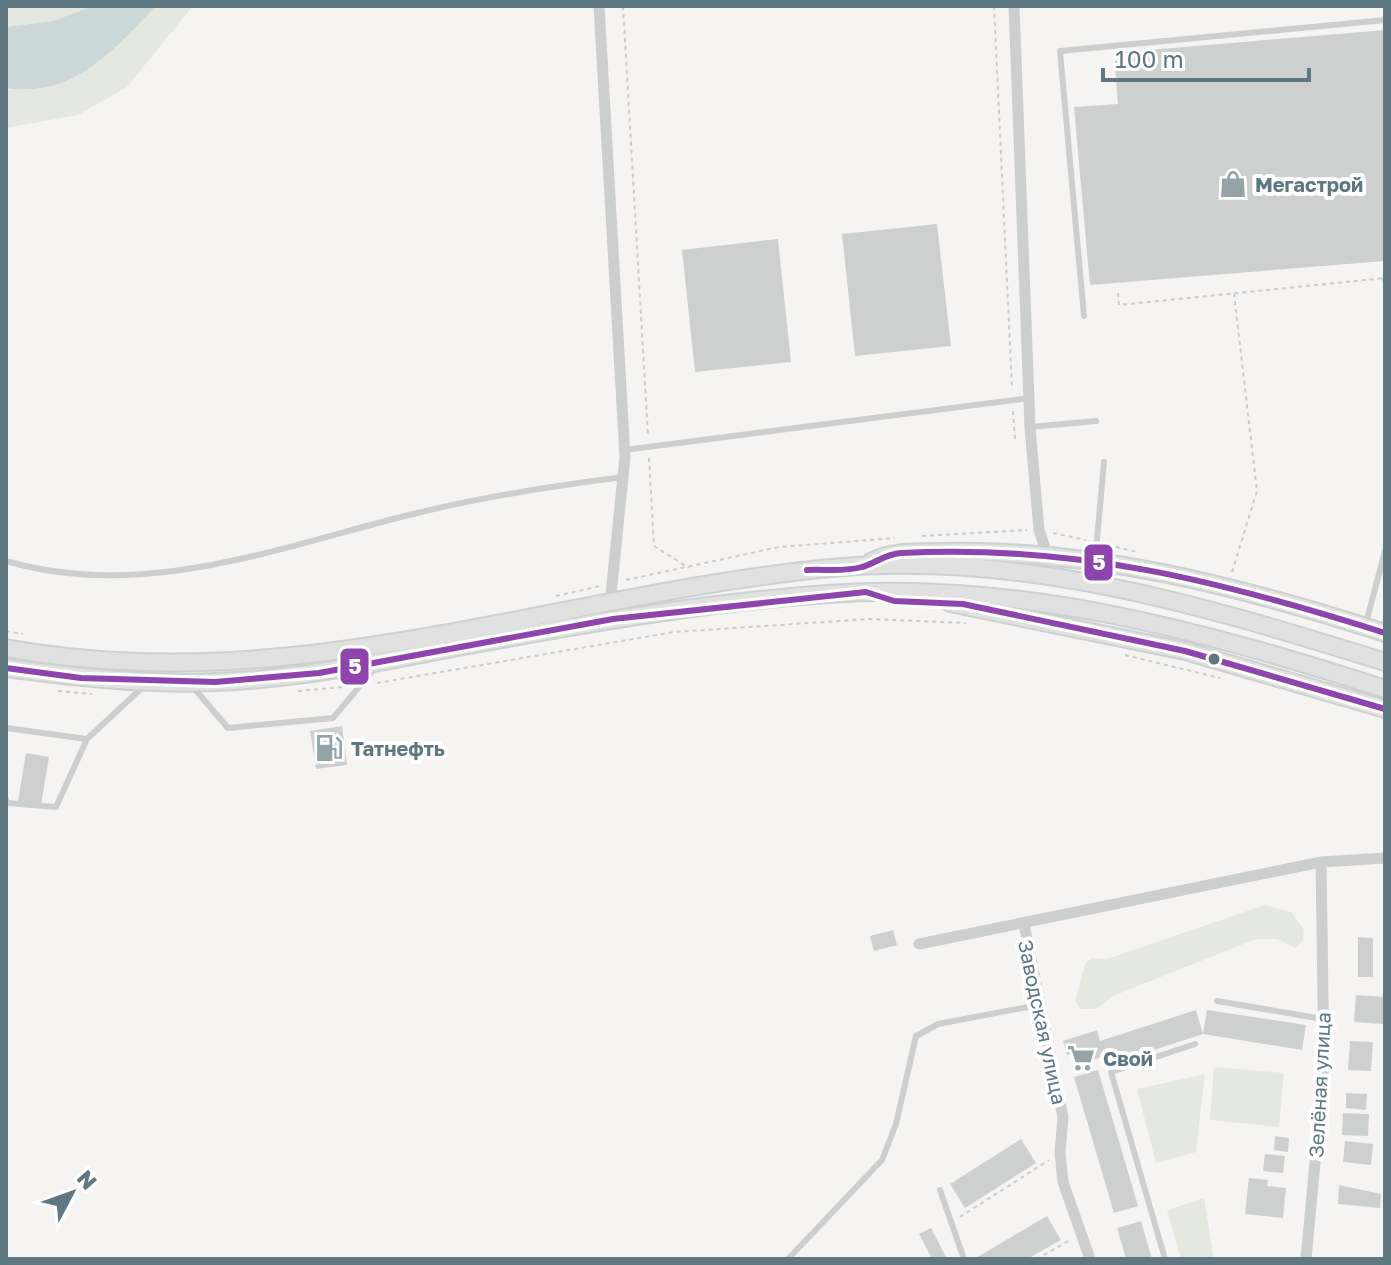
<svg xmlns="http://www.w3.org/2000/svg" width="1391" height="1265" font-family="'Golos Text',sans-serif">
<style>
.green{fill:#e5e8e1}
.water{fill:#ccd7d8}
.building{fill:#ced0d0}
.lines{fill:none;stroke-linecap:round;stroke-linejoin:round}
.secondary-casing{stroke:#ced1d2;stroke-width:20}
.path{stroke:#cacbcc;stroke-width:2;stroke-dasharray:4 4;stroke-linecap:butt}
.lane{stroke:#cdcece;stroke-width:6}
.street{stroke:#cdcece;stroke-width:11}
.secondary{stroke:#e1e1e1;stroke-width:16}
.bus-1-casing{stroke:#fff;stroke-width:12}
.bus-1{stroke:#8e44ad;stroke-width:6}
.bus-dot{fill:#5e7780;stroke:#fff;stroke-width:3}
.labels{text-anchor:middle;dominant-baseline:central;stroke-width:8;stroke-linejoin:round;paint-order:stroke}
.poi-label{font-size:20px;font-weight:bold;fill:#5e7780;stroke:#fff;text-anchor:start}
.street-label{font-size:20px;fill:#5e7780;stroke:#fff}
.line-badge{stroke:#fff;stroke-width:3}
.badge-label{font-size:22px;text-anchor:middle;font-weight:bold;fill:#fff}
</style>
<rect width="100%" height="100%" fill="#f5f4f3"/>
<!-- green -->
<path class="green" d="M6,6h87l-40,15 -47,6z
M156,6h37l-66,81 -49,28 -72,13v-40c67,11 109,-39 150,-82z
M1265,905l26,7 13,18 -1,10 -7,8 -19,-9h-21l-143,57 -17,13h-15l-6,-8 10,-37 7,-6 15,1z
M1214,1067l70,6 -5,54 -69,-7z
M1205,1074l-9,78 -40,11 -19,-74z
M1204,1198l10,61h-33l-14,-49z"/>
<!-- water -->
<path class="water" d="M93,6h63c-41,43 -83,93 -150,82v-61l47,-6z"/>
<!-- building -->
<path class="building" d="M1385,30v231l-295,24 -16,-178 44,-3 -4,-51z
M937,224l14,122 -96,10 -13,-122z
M778,239l13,123 -96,10 -13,-122z
M342,726l5,39 -31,4 -6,-38z
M26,753l23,4 -8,48 -23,-4z
M893,930l4,15 -23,6 -4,-15z
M1358,937l15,1v39h-15z
M1356,995l29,2 -2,27 -29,-2z
M1196,1010l7,24 -95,31 -3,-9 -27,9 -4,-12 -7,2 -4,-14 34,-11 3,11z
M1207,1010l99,15 -4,25 -99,-16z
M1350,1041l23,1 -2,29 -23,-1z
M1098,1070l40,136 -24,7 -40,-136z
M1346,1093l21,1 -1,16 -20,-2z
M1343,1113l26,1 -1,22 -26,-1z
M1275,1136l14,2 -1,14 -14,-2z
M1021,1139l15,24 -71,45 -15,-24z
M1345,1141l28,3 -2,21 -28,-3z
M1265,1154l20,2 -2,17 -20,-2z
M1249,1178l19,2 -1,6 19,2 -3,30 -38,-4z
M1339,1185l42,9 -1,14 -42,-4z
M1047,1216l14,24 -34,19h-53z
M1141,1221l11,38h-26l-9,-31z
M931,1228l16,31h-15l-13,-25z"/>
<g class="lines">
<!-- secondary casing -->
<g class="secondary-casing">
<path id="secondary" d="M871,562c21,-12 48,-9 71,-10 151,-4 300,35 443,81
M950,603l235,48 200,58
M6,648c283,52 537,-50 814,-79 194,-21 382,36 565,93
M6,668c69,9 140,17 210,14 89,-3 177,-23 264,-39 115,-21 231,-41 348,-49 192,-14 376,37 557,95"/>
</g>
<!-- path -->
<path class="path" d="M623,6l25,430
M994,6l18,382
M1383,278l2,23
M1118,293l1,12 266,-27
M1013,411l2,29
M649,458l5,88 35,22
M1053,533l33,7
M922,536l105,-6
M1108,545l29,7
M1232,572l25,-81 -23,-197
M626,580l153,-33 116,-9
M556,596l44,-10
M6,631l17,3
M1125,655l95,23
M377,683l297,-51 195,-13 97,4
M58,691l34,3
M298,691l45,-4
M960,1217l89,-57
M1037,1259l33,-19"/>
<!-- lane -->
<path class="lane" d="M1084,316l-24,-265 325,-31
M1030,427l66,-6
M624,450l405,-52
M6,561c137,40 270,-13 403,-46 71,-18 142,-29 215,-38
M1095,561l9,-99
M1366,623l19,-72
M193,687l35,41 105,-10 42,-50
M6,728l81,11
M6,799l1,4 49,4 31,-68 59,-55
M1217,1001l106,18
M940,1190l24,69
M788,1259l94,-99 14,-36 20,-88 22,-12 100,-19
M1165,1259l-54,-187 84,-28"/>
<!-- street -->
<path class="street" d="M599,6l26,451 -15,147
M1014,6l16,421 9,103 8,23
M1024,924l39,193 -3,35 3,30 27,77
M919,944l402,-82 64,-4
M1306,1259l18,-194 -3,-203"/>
<!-- secondary -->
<use href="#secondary" class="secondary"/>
<!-- bus-1 casing -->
<g class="bus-1-casing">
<path id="bus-1" d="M807,570c17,-1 39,2 55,-3 14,-4 23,-13 39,-14 174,-9 320,28 484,80
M6,668l75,10 134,4 104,-9 294,-54 253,-27 28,9 69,3 222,47 200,58"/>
</g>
<!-- bus-1 -->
<use href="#bus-1" class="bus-1"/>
</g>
<!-- icons -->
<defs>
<g id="shop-bare" transform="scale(2.16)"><path d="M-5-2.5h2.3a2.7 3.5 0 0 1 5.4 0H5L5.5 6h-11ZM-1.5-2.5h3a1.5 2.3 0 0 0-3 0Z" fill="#93a3a8" stroke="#fff" stroke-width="2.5" paint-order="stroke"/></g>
<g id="fuel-bare" transform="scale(2.16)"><path d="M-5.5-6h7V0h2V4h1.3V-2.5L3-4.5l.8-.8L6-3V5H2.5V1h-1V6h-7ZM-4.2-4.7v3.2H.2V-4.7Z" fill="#93a3a8" stroke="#fff" stroke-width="2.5" paint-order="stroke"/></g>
<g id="supermarket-bare" transform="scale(2.16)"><path d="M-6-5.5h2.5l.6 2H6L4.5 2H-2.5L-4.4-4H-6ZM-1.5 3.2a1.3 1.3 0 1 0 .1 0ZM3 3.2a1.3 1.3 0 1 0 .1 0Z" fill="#93a3a8" stroke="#fff" stroke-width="2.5" paint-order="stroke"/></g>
</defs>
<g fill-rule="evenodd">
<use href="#shop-bare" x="1233" y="184"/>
<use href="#fuel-bare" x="329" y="748"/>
<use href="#supermarket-bare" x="1081" y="1058"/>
</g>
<!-- markers -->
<circle class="bus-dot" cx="1214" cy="659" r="7"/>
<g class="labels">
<!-- poi labels -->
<g class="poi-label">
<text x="1255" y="184">Мегастрой</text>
<text x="351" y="748">Татнефть</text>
<text x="1103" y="1058">Свой</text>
</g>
<!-- street labels -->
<g class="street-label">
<text transform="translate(1043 1022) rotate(78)">Заводская улица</text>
<text transform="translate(1319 1085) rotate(-87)">Зелёная улица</text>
</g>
</g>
<g class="line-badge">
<rect x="1083" y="543" width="31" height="39" rx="8" fill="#8e44ad"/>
<rect x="339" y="647" width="31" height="39" rx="8" fill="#8e44ad"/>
</g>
<g class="badge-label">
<text x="1099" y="570">5</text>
<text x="355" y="674">5</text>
</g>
<!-- border -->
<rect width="1391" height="1265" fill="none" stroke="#5e7780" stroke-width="16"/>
<!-- north arrow -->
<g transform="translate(72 1193) rotate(49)" stroke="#ffffff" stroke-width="6" paint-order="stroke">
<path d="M0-6L14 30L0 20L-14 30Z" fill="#5e7780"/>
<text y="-12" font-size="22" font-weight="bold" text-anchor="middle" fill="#5e7780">N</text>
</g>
<!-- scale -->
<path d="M1103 68v12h206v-12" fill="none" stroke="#5e7780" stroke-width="4"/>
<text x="1115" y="68" font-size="24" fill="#5e7780" stroke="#ffffff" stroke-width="6" paint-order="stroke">100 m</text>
</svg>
